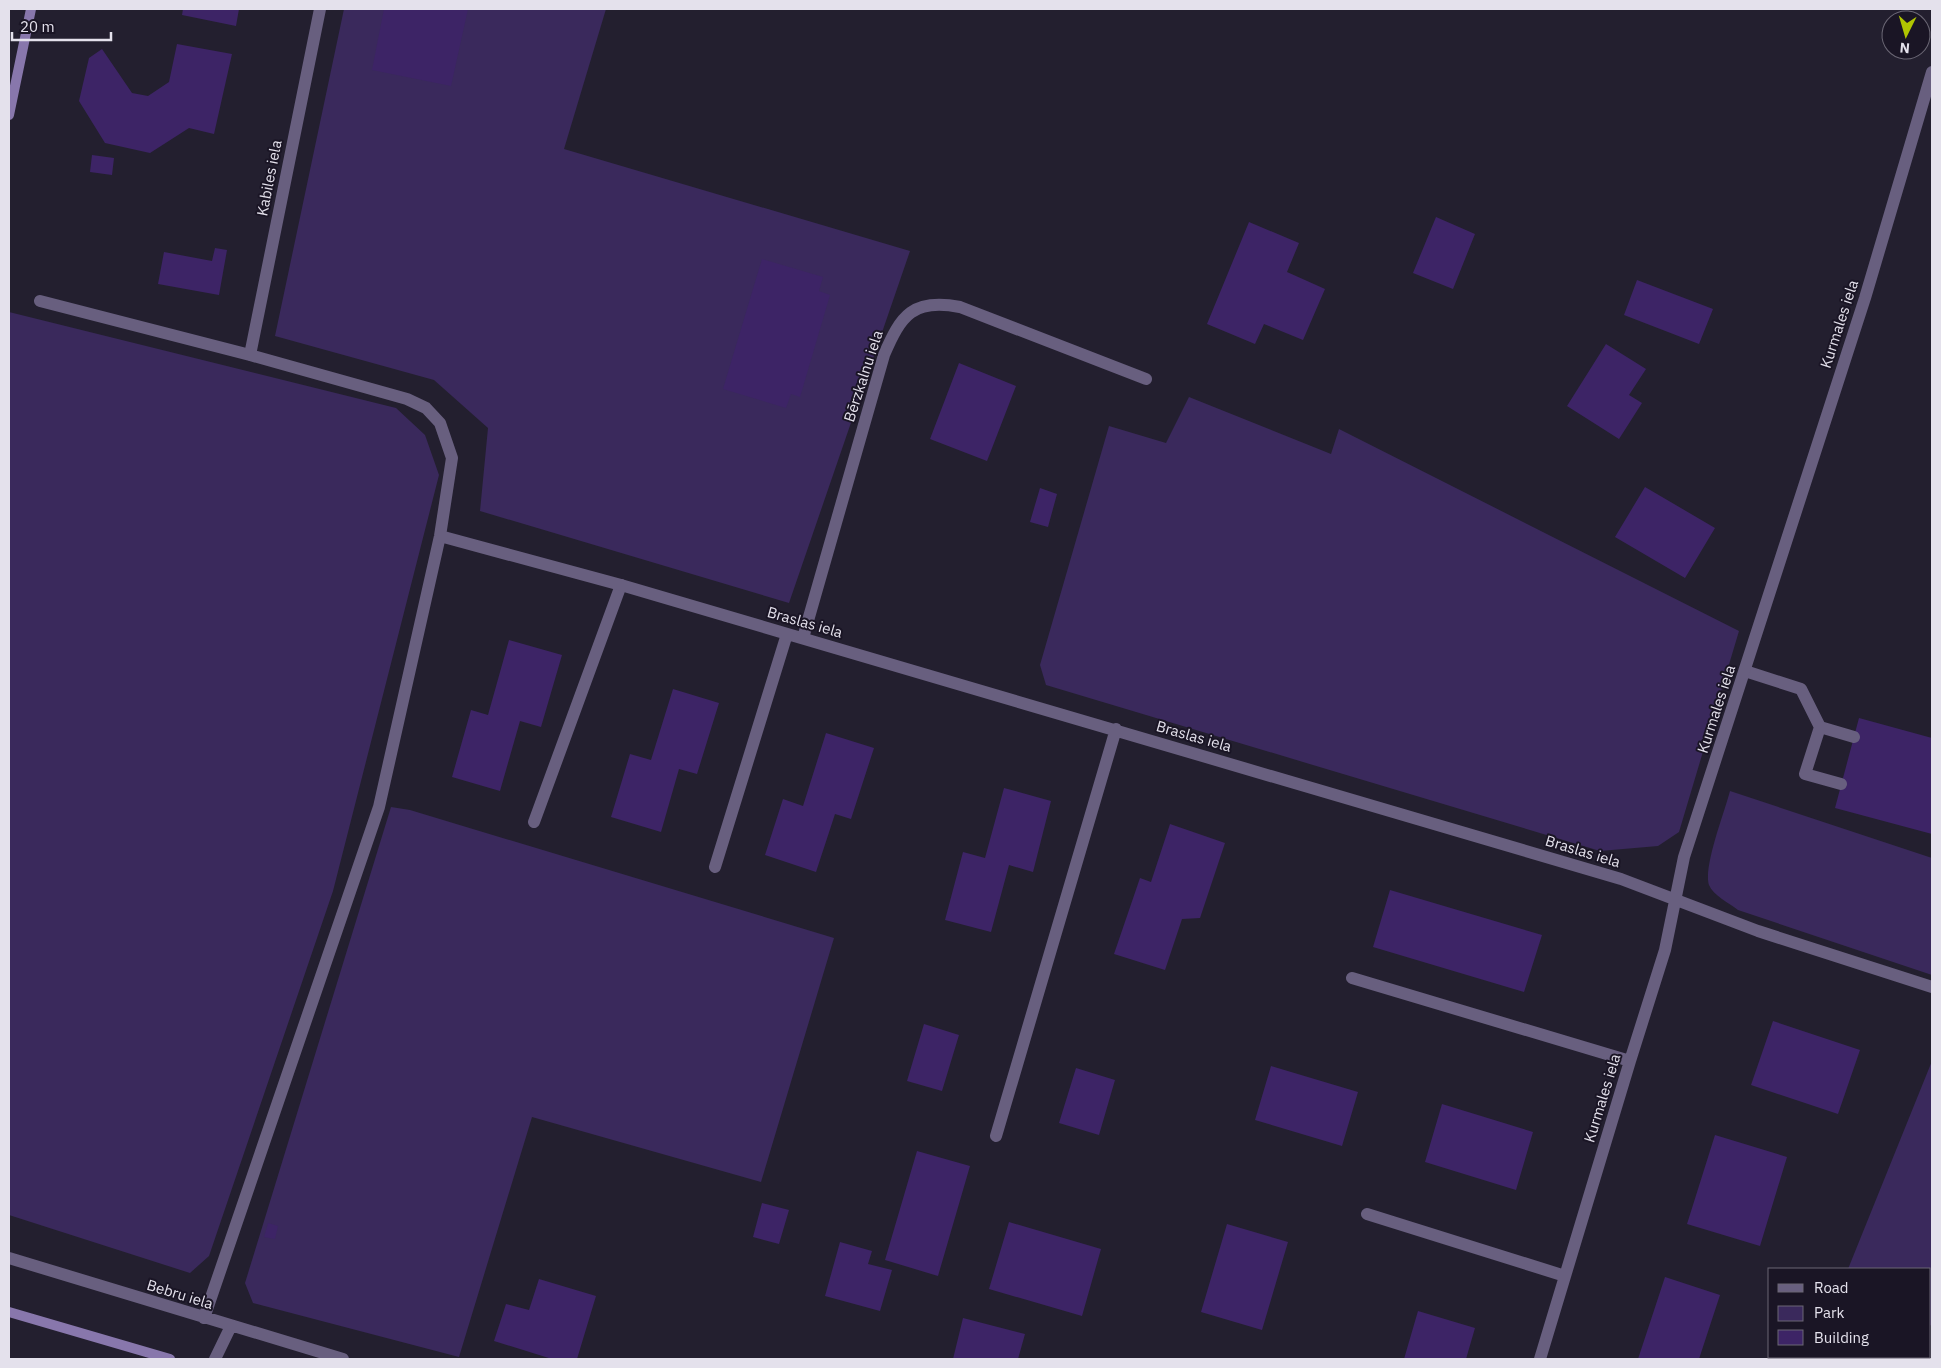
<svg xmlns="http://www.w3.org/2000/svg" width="1941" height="1368" font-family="'IBM Plex Sans',sans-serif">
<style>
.green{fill:#3a295c}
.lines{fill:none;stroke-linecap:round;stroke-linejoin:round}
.stream{stroke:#8877ac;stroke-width:10}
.building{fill:#3d2466}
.service{stroke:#685f7f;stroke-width:12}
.minor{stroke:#685f7f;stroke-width:12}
.labels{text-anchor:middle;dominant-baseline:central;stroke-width:4;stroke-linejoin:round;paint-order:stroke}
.street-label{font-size:15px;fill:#e4e1ec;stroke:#1a1525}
</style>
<rect width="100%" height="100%" fill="#231f2f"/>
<!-- green -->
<path class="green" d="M344,9h262l-42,140 346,102 -121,352 -309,-92 8,-83 -54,-48 -159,-44z
M9,312l387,96 29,27 14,40 -106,416 -124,365 -19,17 -181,-58z
M1189,397l142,57 8,-25 400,202 -60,201 -21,14 -58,5 -554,-166 -6,-20 69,-239 57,17z
M1730,791l202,67v117l-194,-65c-9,-7 -25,-15 -29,-25 -6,-18 16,-74 21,-94z
M391,807l19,3 424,128 -73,244 -229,-65 -73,240 -206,-54 -8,-20z
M1932,1061v265l-2,-1v-56h-82z"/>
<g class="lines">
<!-- stream -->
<path class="stream" d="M9,115l22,-106
M9,1312l161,47"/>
</g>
<!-- building -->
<path class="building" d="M183,9h56l-3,17 -54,-11z
M384,9h84l-17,77 -79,-16z
M177,44l55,10 -18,80 -25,-6 -39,25 -45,-10 -26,-42 10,-43 13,-9 30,44 16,3 21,-14z
M92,155l22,3 -2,17 -22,-3z
M1436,217l39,17 -22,55 -40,-16z
M1249,222l50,21 -12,29 38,17 -22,51 -39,-16 -9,20 -48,-20z
M215,248l12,2 -8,45 -61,-11 6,-32 48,9z
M762,259l61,18 -4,14 11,4 -30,102 -9,-3 -5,14 -63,-19z
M1637,280l76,29 -14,35 -75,-29z
M1606,344l40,25 -17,26 13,8 -23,36 -52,-33z
M959,363l57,23 -29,75 -57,-22z
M1645,487l70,41 -30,50 -70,-41z
M1040,488l17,6 -9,33 -18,-5z
M509,640l53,15 -21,72 -21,-6 -20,70 -48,-14 19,-67 17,5z
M673,689l46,14 -22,71 -18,-5 -18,63 -50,-15 19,-63 21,6z
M1859,718l73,20v96l-97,-26z
M826,733l48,15 -23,71 -16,-5 -19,58 -51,-17 18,-56 20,7z
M1004,788l47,13 -18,71 -24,-7 -18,67 -46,-12 18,-68 22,6z
M1170,824l55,19 -25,75 -18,1 -17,51 -51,-16 26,-76 11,4z
M1390,890l152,45 -18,57 -151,-45z
M1773,1021l87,29 -22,64 -87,-29z
M924,1024l35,11 -17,56 -35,-10z
M1271,1066l87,26 -16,54 -87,-26z
M1076,1068l39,12 -16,55 -40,-12z
M1442,1104l91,28 -17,58 -91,-28z
M1715,1135l72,22 -27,89 -73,-22z
M917,1151l53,15 -32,110 -53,-16z
M762,1203l27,7 -10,34 -26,-7z
M1009,1222l92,27 -19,67 -93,-27z
M268,1223l10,3 -3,13 -11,-2z
M1227,1224l61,18 -26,88 -61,-18z
M840,1242l32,9 -4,13 24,6 -12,41 -55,-15z
M1665,1277l55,18 -21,64h-61z
M539,1279l57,17 -19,63h-25l-58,-18 12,-37 23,6z
M1418,1311l57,17 -9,31h-62z
M963,1318l62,16 -7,25h-65z"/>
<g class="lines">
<!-- service -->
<path class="service" d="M1745,671l56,18 19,38
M1841,784l-36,-10 15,-47 34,10
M534,822l87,-237"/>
<!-- minor -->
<path class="minor" d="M40,301l210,54 157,44 19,9 14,15 12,35 -12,78 -61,271 -175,511
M250,355l70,-346
M440,536l181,49 1000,294 137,52 174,56
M803,638l81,-283c17,-40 29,-57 76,-48l186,72
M715,867l72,-233
M1352,978l278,83
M996,1136l120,-407
M1367,1214l198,62
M9,1258l334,101
M215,1359l16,-33
M1540,1359l90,-298 35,-111 19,-93 181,-559 67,-226"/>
</g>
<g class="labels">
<!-- street labels -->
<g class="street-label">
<text transform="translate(269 178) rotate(-79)">Kabiles iela</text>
<text transform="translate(1839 324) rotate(-72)">Kurmales iela</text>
<text transform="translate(863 376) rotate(-72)">Bērzkalnu iela</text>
<text transform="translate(805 622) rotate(16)">Braslas iela</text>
<text transform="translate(1716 709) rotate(-72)">Kurmales iela</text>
<text transform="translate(1194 736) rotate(16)">Braslas iela</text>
<text transform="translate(1583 851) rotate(17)">Braslas iela</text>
<text transform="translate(1602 1098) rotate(-73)">Kurmales iela</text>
<text transform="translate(180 1294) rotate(17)">Bebru iela</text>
</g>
</g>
<!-- border -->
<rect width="1941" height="1368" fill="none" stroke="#e4e1ec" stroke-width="20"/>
<!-- legend -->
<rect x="1768" y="1268" width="162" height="90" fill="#1a1525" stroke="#6b6775"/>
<rect x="1778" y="1284" width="25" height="8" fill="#685f7f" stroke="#6b6775"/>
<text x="1814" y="1293" font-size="15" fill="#e4e1ec">Road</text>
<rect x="1778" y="1306" width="25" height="15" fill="#3a295c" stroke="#6b6775"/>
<text x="1814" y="1318" font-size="15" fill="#e4e1ec">Park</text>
<rect x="1778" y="1330" width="25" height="15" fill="#3d2466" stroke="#6b6775"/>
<text x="1814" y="1343" font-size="15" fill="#e4e1ec">Building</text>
<!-- north arrow -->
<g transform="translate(1906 35) rotate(185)"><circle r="24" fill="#1a1525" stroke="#6b6775"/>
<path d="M0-4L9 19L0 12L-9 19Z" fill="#b0c501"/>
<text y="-8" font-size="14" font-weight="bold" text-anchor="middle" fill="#e4e1ec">N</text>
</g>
<!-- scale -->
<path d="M12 32v8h99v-8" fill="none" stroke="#e4e1ec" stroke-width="2.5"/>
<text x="20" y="32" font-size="15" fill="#e4e1ec" stroke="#1a1525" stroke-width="4" paint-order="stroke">20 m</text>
</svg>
